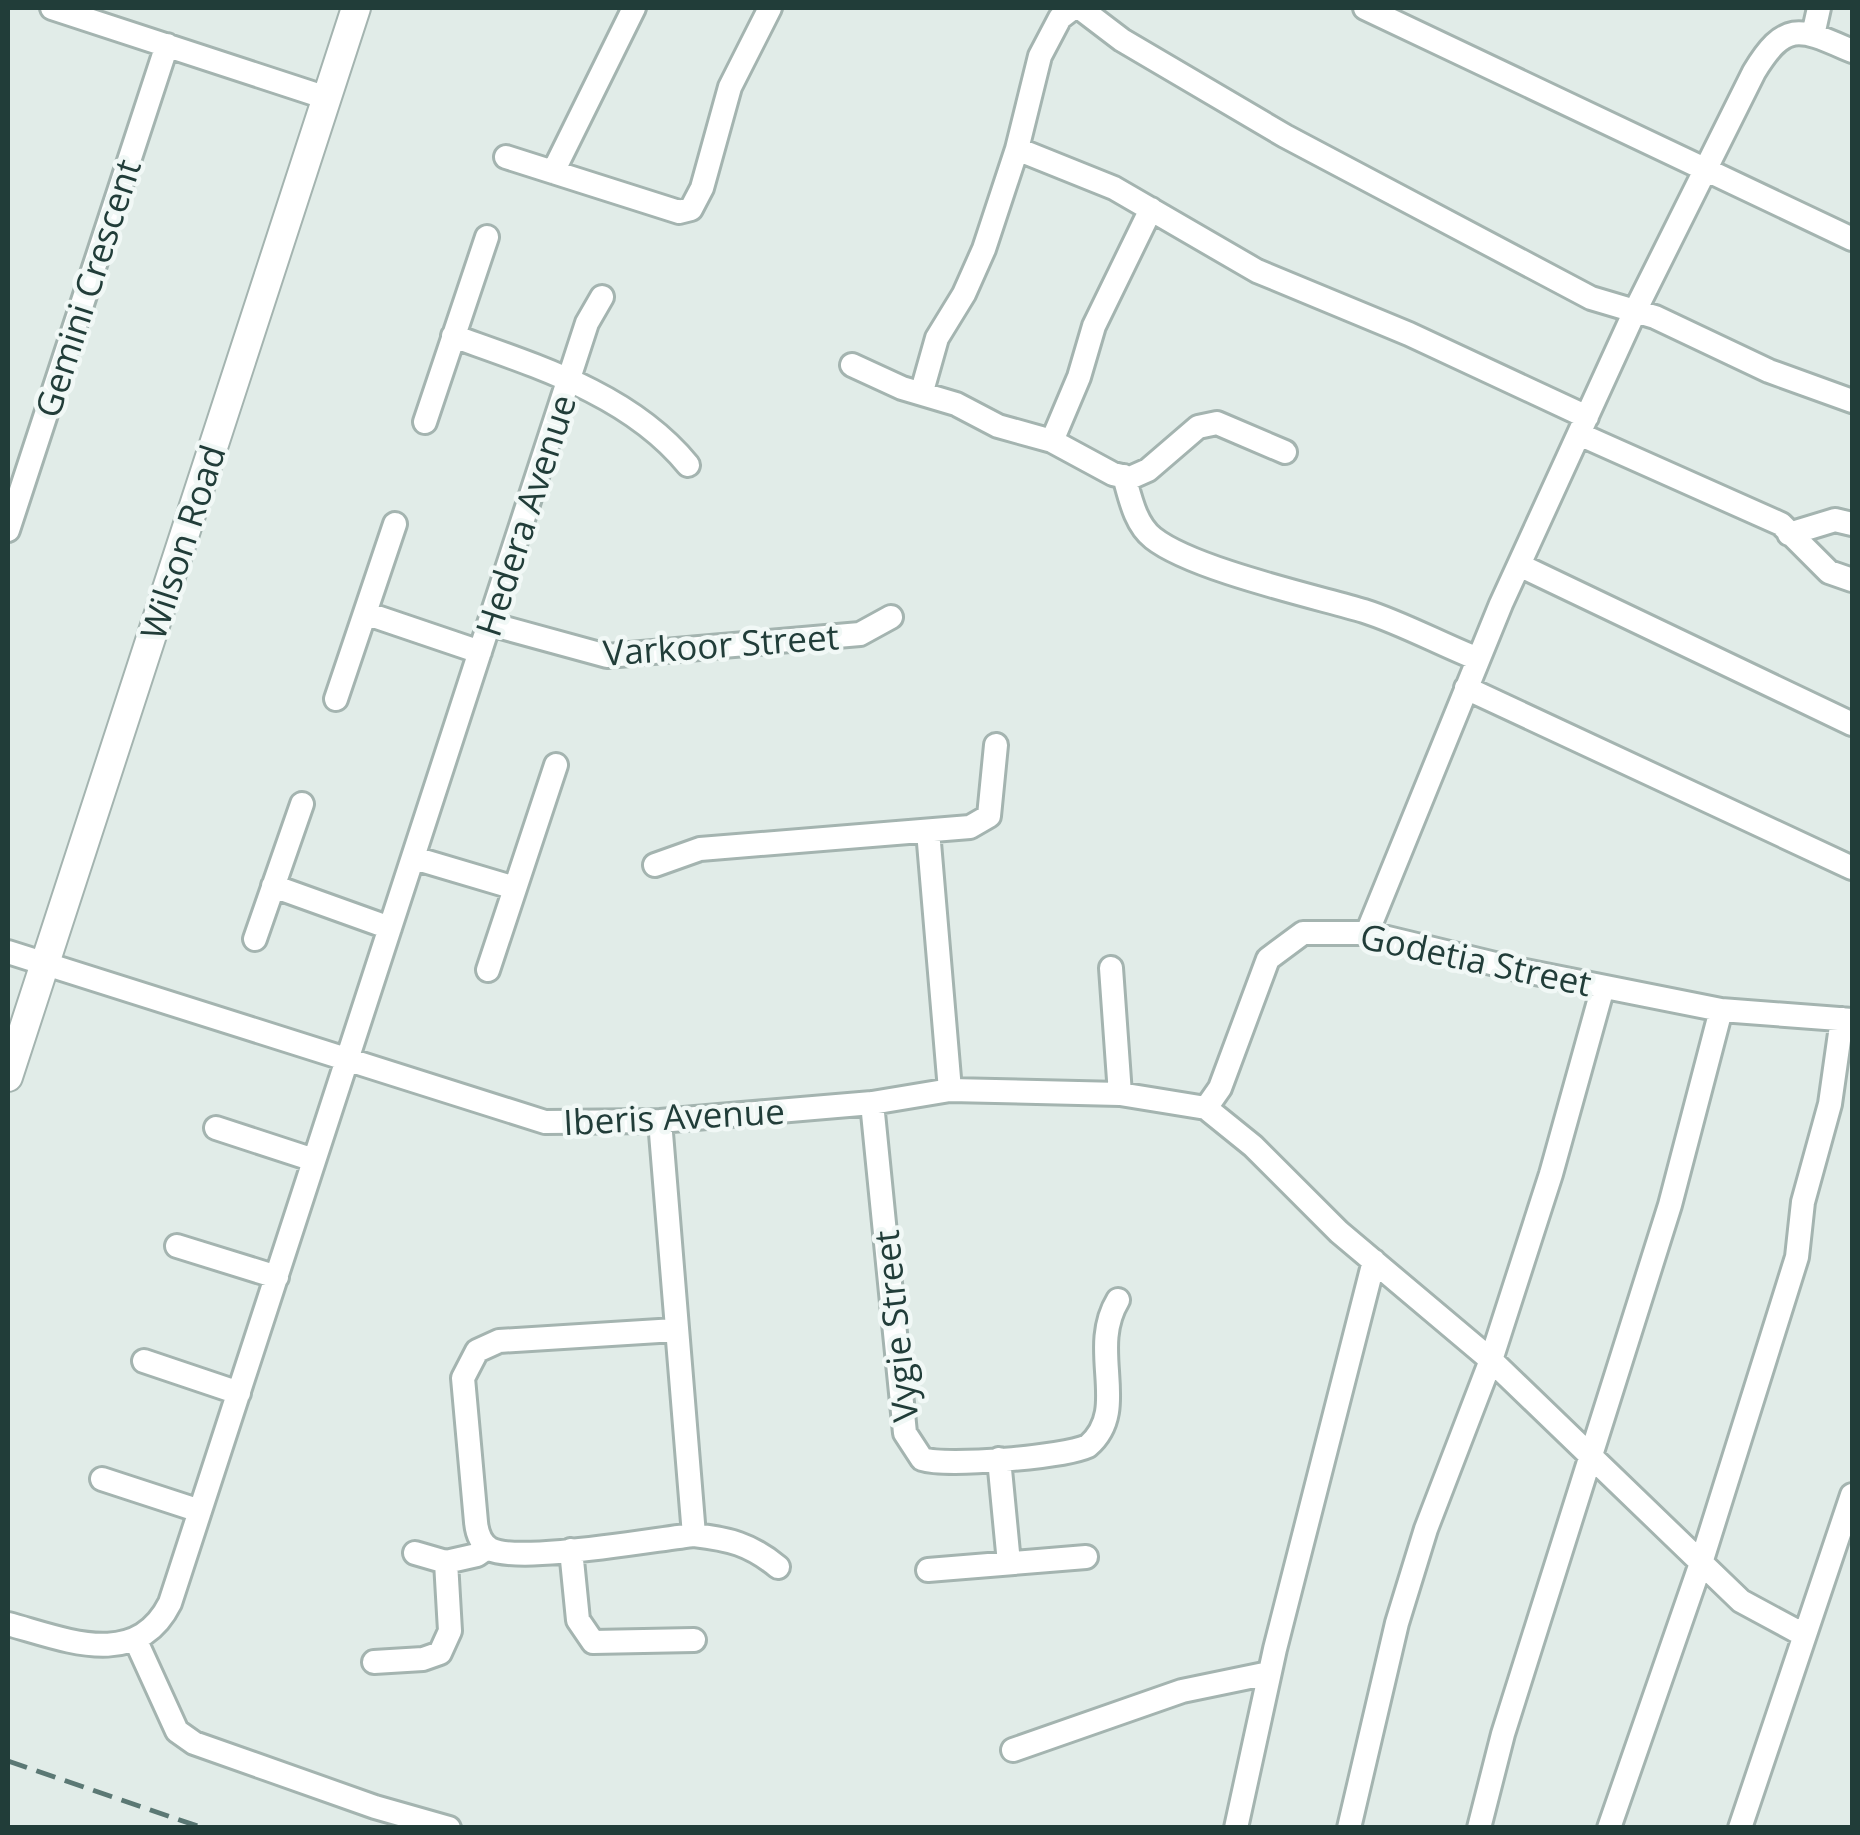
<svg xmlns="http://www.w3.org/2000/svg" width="1860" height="1835" font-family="'Open Sans',sans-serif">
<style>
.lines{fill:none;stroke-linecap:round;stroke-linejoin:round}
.minor-casing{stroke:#a4b4b0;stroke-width:28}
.tertiary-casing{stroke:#a4b4b0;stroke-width:32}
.minor{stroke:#fff;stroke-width:22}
.tertiary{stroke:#fff;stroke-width:28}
.rail{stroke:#5b7874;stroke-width:5;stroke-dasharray:20 10;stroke-linecap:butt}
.labels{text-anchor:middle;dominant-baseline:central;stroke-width:9;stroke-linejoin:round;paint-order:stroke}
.street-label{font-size:35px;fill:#213d39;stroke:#f1f8f6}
</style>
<rect width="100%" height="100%" fill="#e1ece8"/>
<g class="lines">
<!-- minor casing -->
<g class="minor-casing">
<path id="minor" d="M52,8l275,90
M1080,8l42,32 163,96 306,162 64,19 114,54 83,30
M1365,8l487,231
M1813,35l6,-27
M1017,149l97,39 143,83 152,63 178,83
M506,157l173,55 12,-3 11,-21 28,-101 40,-79
M553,172l81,-164
M453,336c83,30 177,58 235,129
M852,365l50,23 54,16 42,22 54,15 61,33 17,4 18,-8 50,-43 19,-4 68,29
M922,391l15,-53 27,-44 20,-45 33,-100 23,-93 20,-38 13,-10
M425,422l62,-185
M1579,434l202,90 48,48 23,8
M1052,441l27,-64 15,-51 57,-117
M1124,476c6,21 11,48 29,62 39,31 160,58 211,73 38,12 76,33 114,48
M8,530l159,-485
M1789,534l46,-14 17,4
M1519,565l333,159
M365,613l115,39
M490,624l117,32 253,-22 31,-17
M1466,688l386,180
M336,699l59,-175
M928,831l22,259
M414,858l101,30
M655,865l45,-16 270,-22 19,-11 7,-71
M273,886l117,42
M1367,933l134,-329 134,-293 119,-239c32,-53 47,-43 98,-21
M255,939l47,-135
M8,952l537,170 115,-1 212,-18 78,-13 170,4 86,14
M1111,968l9,126
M488,970l68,-205
M872,1103l33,330 17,26c25,8 142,-2 166,-13 43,-37 -1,-95 30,-146
M1206,1108l47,38 86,86 152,128 250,241 63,34
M1206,1108l14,-20 48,-129 35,-26h64l153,37 201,40 131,10
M660,1121l34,414c-38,4 -175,29 -204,14 -10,-6 -13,-16 -14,-27l-13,-144 14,-27 22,-10 176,-11
M216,1128l98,32
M177,1246l100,31
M144,1361l95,32
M999,1459l10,104
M102,1479l98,32
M694,1535c35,4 56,9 84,32
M571,1550l7,70 15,22 101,-2
M415,1553l31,9
M928,1570l158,-13
M8,1624c56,15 128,47 162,-21l417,-1280 15,-26
M136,1641l41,90 17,12 181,64 74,21
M374,1662l49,-3 17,-6 10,-22 -4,-69 31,-7 10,-7
M1013,1750l169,-59 87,-18
M1236,1828l39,-179 99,-388
M1349,1828l48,-205 29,-94 65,-169 60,-186 52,-187
M1479,1828l24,-94 167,-529 51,-195
M1609,1828l92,-265 96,-306 6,-55 27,-98 12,-85
M1740,1828l112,-333"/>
</g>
<!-- tertiary casing -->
<g class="tertiary-casing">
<path id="tertiary" d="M8,1077l348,-1069"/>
</g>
<!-- minor -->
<use href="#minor" class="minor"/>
<!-- tertiary -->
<use href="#tertiary" class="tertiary"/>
<!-- rail -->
<path class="rail" d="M8,1761l195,67"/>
</g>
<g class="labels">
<!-- street labels -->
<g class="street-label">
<text transform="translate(87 288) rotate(-72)">Gemini Crescent</text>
<text transform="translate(525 515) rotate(-72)">Hedera Avenue</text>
<text transform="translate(182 542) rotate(-72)">Wilson Road</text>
<text transform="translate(721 644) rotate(-4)">Varkoor Street</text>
<text transform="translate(1476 959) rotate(12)">Godetia Street</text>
<text transform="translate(674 1116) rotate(-3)">Iberis Avenue</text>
<text transform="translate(895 1326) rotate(-96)">Vygie Street</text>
</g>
</g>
<!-- border -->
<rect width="1860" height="1835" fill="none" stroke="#213d39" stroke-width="20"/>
</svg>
